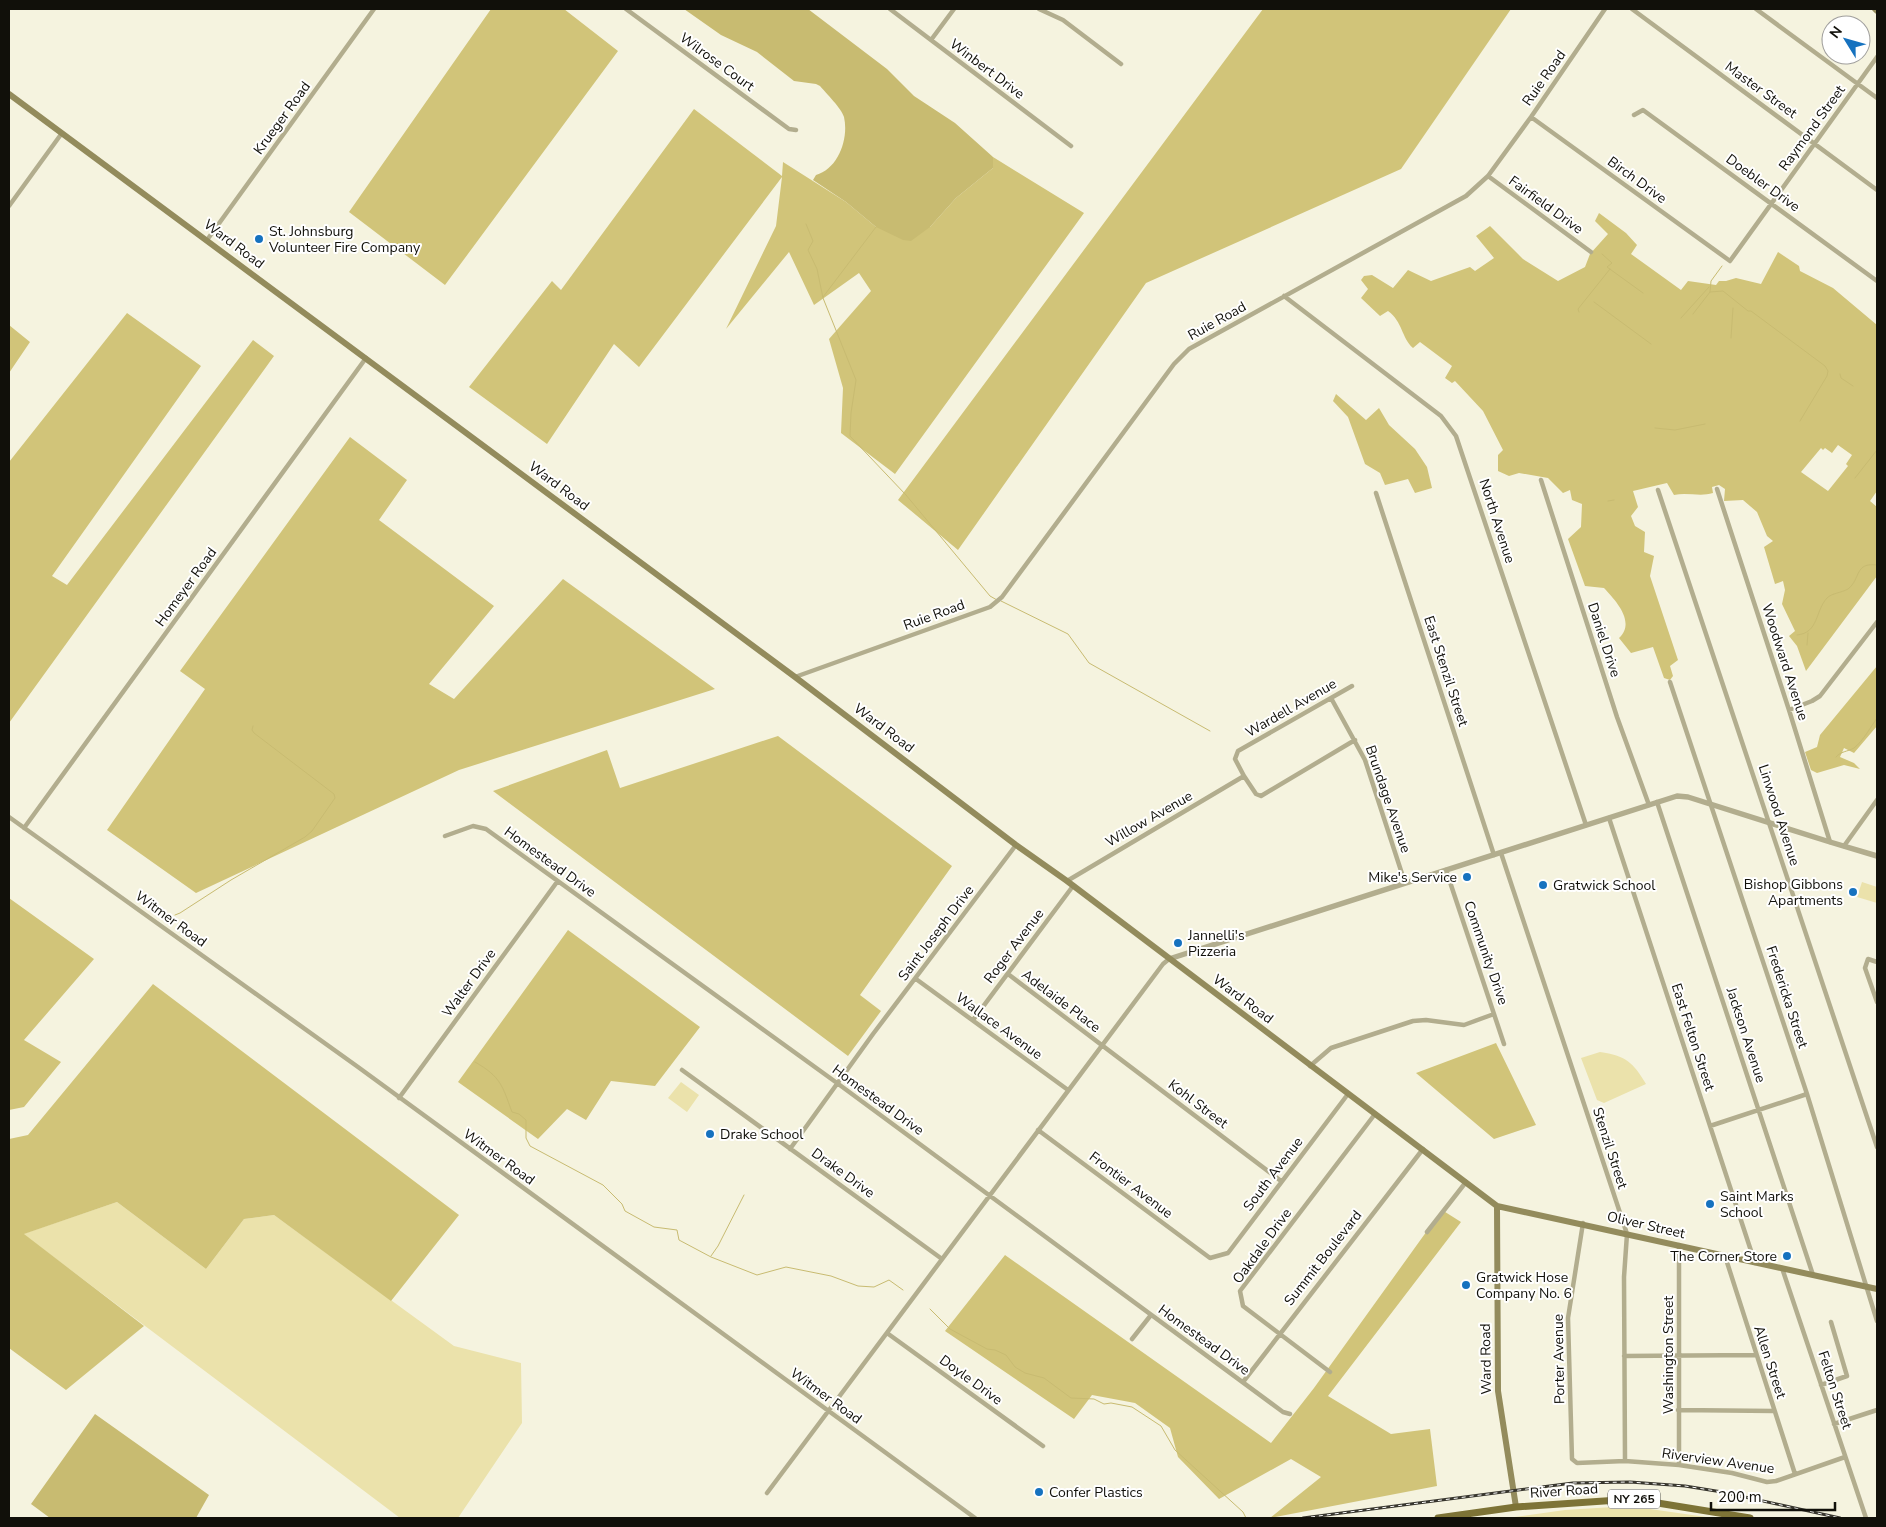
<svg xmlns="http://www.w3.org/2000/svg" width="1886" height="1527" font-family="'Nunito Sans',sans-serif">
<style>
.green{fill:#ebe2ab}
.forest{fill:#d1c479;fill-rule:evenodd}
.water{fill:#c8bb71}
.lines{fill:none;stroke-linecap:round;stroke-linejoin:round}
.stream{stroke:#c8bb71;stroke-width:1}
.minor{stroke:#b2ad8e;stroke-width:4.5}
.tertiary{stroke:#b2ad8e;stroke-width:5.5}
.secondary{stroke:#938b5c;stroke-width:6}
.primary{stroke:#7d7336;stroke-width:7}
.rail-casing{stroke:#37352d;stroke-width:3}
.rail{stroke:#fff;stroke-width:1;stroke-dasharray:4;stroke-linecap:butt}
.poi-dot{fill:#1672bf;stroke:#fff;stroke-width:2}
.labels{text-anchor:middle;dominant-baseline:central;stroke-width:4;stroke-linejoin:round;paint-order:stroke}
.shield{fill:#fff;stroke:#585854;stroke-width:1}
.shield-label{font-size:12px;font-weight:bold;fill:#11100a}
.street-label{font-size:14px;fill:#11100a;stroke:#fff}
.poi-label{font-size:14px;fill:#11100a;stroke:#fff;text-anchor:start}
</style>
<rect width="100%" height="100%" fill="#f5f3df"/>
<!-- green -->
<path class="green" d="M1862,882l15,5v16l-20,-6z
M1600,1052c26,4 33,10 46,32l-42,19 -7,-3 -16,-42z
M681,1082l18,13 -12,17 -19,-14z
M117,1202l89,67 38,-50 30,-4 180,131 67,17 1,60 -64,95h-58l-377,-284z
M1629,1506l84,12h-206l58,-8z"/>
<!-- forest -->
<path class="forest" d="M491,9h73l54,42 -173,234 -96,-73z
M1263,9h248l-110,160 -255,114 -188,267 -60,-50z
M694,109l88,67 1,-14 63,40 30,25h54l26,-29 37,-30v-11l91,56 -189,261 -54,-41 2,-45 -14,-49 42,-48 -12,-18 -45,32 -25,-53 -63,77 50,-103 6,-49 -143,190 -25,-23 -67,100 -78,-57 83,-106 9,9z
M1599,213l27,20 11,12 -6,9 50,36 7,-9 28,4 3,-4h7l10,-3 25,6 17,-32 21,14 1,5 33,17 44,37v166l-7,10 7,6v69l-71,95 -9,-25 -8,-10 6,-5 -13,-27 3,-14 -2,-9 -8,3 -11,-37 9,-6 -6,-5 -10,-24 -14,-12 -19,1 1,-12 -6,-4 -7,2 1,6c-13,4 -26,-1 -39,2l-7,-12 -34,8 5,16 -7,9 4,10 10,6 -1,20 10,4 -4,20 28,84 -8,6 3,10 -3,4 -6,-2 -11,-31 -22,6 -12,-15c17,-16 -3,-37 -15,-50l-19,-2 -17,-47 13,-12 1,-23 -10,-4 -2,-10 -7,3 -15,-15 -29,-5 -10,3 -11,-5v-16l5,-5 -20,-39 -28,-30 -3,2 -7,-5 7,-12 -32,-24 -7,6c-12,-11 -10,-26 -25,-37l-8,5 -19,-18 7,-9 -7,-9 3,-4 8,-1 21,13 15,-18 23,11 39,-14 5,4 19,-13 -18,-22 14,-10 33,33 35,22 27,-14 5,-13 18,-20 -13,-13zM1838,445l14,10 -6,9 2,2 -20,25 -27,-19 20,-24 2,2 2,-2 7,5z
M127,313l74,53 -149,210 15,9 186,-245 21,16 -265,367v-261z
M9,325l21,17 -21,31z
M1336,394l30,26 13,-12 10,17 26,24 12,18 5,21 -17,5 -7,-14 -23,6 -5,-12 -15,-9 -17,-47 -15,-16z
M350,437l57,43 -28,40 115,86 -65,78 25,15 109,-120 152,110 -256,81 -263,123 -89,-63 98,-141 -25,-18z
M1877,666v60l-23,27 -10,-5 -4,9 14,6 6,6 -16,-4 -27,8 -6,-3 -6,-18 12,-5 3,-12z
M778,736l174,130 -92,129 21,16 -33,45 -355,-265 114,-41 13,38z
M9,898l85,61 -70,81 37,22 -37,45 -15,3z
M568,930l132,97 -45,59 -44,-5 -25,39 -19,-11 -29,30 -80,-57z
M153,984l306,231 -68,86 -117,-86 -30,4 -38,50 -89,-67 -93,32 120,92 -78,64 -57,-42v-209l19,-4z
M1496,1043l40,82 -42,14 -78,-66z
M1442,1210l19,12 -133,174 63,38 39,-5 7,57 -167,32 51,-41 -30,-18 -72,40 -41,-42 -8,-29 -35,-25 -43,-8 -18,24 -129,-88 60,-76 266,188 43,-55z"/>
<!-- water -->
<path class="water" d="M684,9h124l79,60 27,27 41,27 38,34v11l-37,30 -26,29 -19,14 -8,-1 -27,-13 -30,-25 -33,-22 3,-5c22,-6 33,-36 28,-58 -2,-8 -18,-24 -24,-31l-4,-2 -22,-3 -37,-29 -36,-17z
M95,1414l114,81 -13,23h-146l-19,-14z"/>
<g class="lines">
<!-- stream -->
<path class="stream" d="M806,224l7,17 -5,9 9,19 6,29 33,82 -5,33 -1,23 56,59 84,101 7,4
M1602,254l10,9 -5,4 36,26
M1710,292l13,-1 25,20h3l74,55 3,5 -1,5 -27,45
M823,297l53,-70
M1594,302l57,42
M1579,312l-1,-3 32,-40
M1693,314l17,-22 1,-11 11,-15
M1681,318l28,-31
M1731,338l2,-30
M1840,374l1,4 12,8
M1655,428l20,2 30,-6
M1855,478l22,-28
M1608,501l6,-1
M1001,601l67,33 21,29 121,68
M1797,635c22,-2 18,-24 30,-37 5,-5 14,-5 21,-9 13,-10 6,-27 29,-24
M1807,645l1,-12
M1836,757c5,-6 11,-5 18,-9 9,-7 16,-20 23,-30
M175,915l5,-2 51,-33 74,-43 7,-6 23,-33 -1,-4 -80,-61 -2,-3 1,-4
M475,1062c26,15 27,23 37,50l7,2 7,6v18l4,8 73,39 19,19 3,7 29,16 23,3 2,10 32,17 46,18 29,-8 45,9 27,10 16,1 15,-7 14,10
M711,1256l7,-10 26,-51
M930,1309l20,20 37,20 8,1 11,5 9,12 10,6 19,5 27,20 23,1 10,5 7,-1 21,4 29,19 14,24 68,62 3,6"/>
<!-- minor -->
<path class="minor" d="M626,9l163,120 7,1
M890,9l181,137
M1039,9l24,11 58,44
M1632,9l245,181
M1756,9l121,89
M931,40l23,-31
M1634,115l9,-5 234,171
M1531,117l199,144 147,-204
M1488,176l103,76
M9,206l53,-73
M207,240l167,-231
M1284,296l157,120 15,20 130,389
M1541,480l76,237 32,88
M1717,489l72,221 41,132
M1658,490l219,657
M1376,493l118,362
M795,677l195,-70 12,-10 172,-233 15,-15 277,-153 22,-20 43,-59 74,-108
M1670,682l137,412 70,227
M1352,686l-114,65 -3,8 9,17 12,18 5,2 94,-56
M1331,698l34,62 40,123
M1789,710l23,-9 8,-5 57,-74
M1657,802l156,473
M9,817l349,250 617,451
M1609,818l146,445
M24,828l342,-470
M445,836l28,-10 13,3 351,254 446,329 7,2
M1844,846l33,-46
M1501,853l126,381 -3,43 1,184
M1446,870l58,174
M1067,881l177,-105
M1877,962l-9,-3 -3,9 12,34
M1008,974l273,207
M916,979l152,111
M973,1020l100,-134
M1310,1066l21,-18 82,-27 13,-1 38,5 30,-11
M682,1070l260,189
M399,1098l158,-216
M1710,1126l97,-32
M1038,1130l172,128 18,-5 120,-159
M790,1149l83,-115 143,-189
M1583,1223l-15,95 4,141 5,4 48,-2 54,4 53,8 35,9 9,-1 69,-24
M1427,1232l39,-50
M1679,1245v220
M1725,1256l70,218
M1782,1268l84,250
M887,1333l156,113
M1132,1339l19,-24
M1624,1356l132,-1
M1330,1372l-87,-66 -3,-15 135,-177
M1243,1382l180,-233
M1821,1385l26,-9 -16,-54
M1678,1410l96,1
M1834,1424l43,-14
M767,1493l396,-529 6,-5"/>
<!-- tertiary -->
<path class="tertiary" d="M1169,959l508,-163 11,1 142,45 47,14"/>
<!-- secondary -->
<path class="secondary" d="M1875,9l2,2
M9,94l786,583 221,168 51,36 430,325 380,83
M1497,1206l1,185 18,116"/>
<!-- primary -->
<path class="primary" d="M1438,1518l78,-11 117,-8 117,19"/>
<!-- rail casing -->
<g class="rail-casing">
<path id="rail" d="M1303,1518l270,-35 57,-1 55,4 37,6 118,26"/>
</g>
<!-- rail -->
<use href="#rail" class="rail"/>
</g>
<!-- markers -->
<g class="poi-dot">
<circle cx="259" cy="239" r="5"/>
<circle cx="1467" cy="877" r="5"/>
<circle cx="1543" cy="885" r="5"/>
<circle cx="1853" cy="892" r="5"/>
<circle cx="1178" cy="943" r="5"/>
<circle cx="710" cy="1134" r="5"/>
<circle cx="1710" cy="1204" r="5"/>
<circle cx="1787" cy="1256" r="5"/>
<circle cx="1466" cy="1285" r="5"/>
<circle cx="1039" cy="1492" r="5"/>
</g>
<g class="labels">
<!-- shield labels -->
<rect class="shield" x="1608" y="1489.5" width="52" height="19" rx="4"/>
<g class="shield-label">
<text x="1634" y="1499">NY 265</text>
</g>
<!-- street labels -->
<g class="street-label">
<text transform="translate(717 62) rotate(36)">Wilrose Court</text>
<text transform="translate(987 69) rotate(37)">Winbert Drive</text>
<text transform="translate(1544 78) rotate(-55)">Ruie Road</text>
<text transform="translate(1761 90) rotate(36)">Master Street</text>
<text transform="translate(282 118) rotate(-54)">Krueger Road</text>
<text transform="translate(1812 128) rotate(-54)">Raymond Street</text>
<text transform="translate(1637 180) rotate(36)">Birch Drive</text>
<text transform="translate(1763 183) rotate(36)">Doebler Drive</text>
<text transform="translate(1546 205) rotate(36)">Fairfield Drive</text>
<text transform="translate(234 244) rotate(37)">Ward Road</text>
<text transform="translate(1217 321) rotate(-29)">Ruie Road</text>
<text transform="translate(559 486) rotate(37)">Ward Road</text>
<text transform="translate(1497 521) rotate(72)">North Avenue</text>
<text transform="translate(186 587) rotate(-54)">Homeyer Road</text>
<text transform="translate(934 615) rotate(-20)">Ruie Road</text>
<text transform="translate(1604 640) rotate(72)">Daniel Drive</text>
<text transform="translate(1785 662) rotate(72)">Woodward Avenue</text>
<text transform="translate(1446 671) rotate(72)">East Stenzil Street</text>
<text transform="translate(1291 708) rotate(-30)">Wardell Avenue</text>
<text transform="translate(884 728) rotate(37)">Ward Road</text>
<text transform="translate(1388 799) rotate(71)">Brundage Avenue</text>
<text transform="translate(1779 815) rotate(72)">Linwood Avenue</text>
<text transform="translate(1149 819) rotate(-30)">Willow Avenue</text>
<text transform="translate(550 862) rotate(36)">Homestead Drive</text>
<text transform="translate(171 919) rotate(36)">Witmer Road</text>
<text transform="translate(936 933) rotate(-53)">Saint Joseph Drive</text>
<text transform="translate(1014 946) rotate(-53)">Roger Avenue</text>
<text transform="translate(1486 953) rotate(71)">Community Drive</text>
<text transform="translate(469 983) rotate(-54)">Walter Drive</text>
<text transform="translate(1787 997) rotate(72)">Fredericka Street</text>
<text transform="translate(1243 999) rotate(37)">Ward Road</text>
<text transform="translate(1061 1001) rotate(37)">Adelaide Place</text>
<text transform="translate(999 1026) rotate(36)">Wallace Avenue</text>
<text transform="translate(1746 1035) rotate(72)">Jackson Avenue</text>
<text transform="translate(1693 1037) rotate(72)">East Felton Street</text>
<text transform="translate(878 1100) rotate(36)">Homestead Drive</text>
<text transform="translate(1198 1104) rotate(37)">Kohl Street</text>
<text transform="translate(1610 1148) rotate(72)">Stenzil Street</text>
<text transform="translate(499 1157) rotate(36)">Witmer Road</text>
<text transform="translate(843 1173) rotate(36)">Drake Drive</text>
<text transform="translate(1273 1174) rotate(-53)">South Avenue</text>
<text transform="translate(1131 1185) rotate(37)">Frontier Avenue</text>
<text transform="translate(1646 1225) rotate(13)">Oliver Street</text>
<text transform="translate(1262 1246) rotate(-54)">Oakdale Drive</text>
<text transform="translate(1323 1258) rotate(-52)">Summit Boulevard</text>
<text transform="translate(1204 1340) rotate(36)">Homestead Drive</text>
<text transform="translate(1668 1355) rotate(-90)">Washington Street</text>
<text transform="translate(1486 1359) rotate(-91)">Ward Road</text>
<text transform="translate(1559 1359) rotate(-91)">Porter Avenue</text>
<text transform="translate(1770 1362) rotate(72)">Allen Street</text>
<text transform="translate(971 1380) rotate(36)">Doyle Drive</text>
<text transform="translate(1835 1390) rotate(72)">Felton Street</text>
<text transform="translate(826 1396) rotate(36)">Witmer Road</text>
<text transform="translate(1718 1461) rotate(8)">Riverview Avenue</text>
<text transform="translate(1564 1491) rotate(-4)">River Road</text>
</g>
<!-- poi labels -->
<g class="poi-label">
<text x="269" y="231">St. Johnsburg<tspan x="269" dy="16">Volunteer Fire Company</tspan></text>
<text x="1457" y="877" text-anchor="end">Mike's Service</text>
<text x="1843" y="884" text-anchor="end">Bishop Gibbons<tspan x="1843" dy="16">Apartments</tspan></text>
<text x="1553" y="885">Gratwick School</text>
<text x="1188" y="935">Jannelli's<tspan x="1188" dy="16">Pizzeria</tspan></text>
<text x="720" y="1134">Drake School</text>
<text x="1720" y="1196">Saint Marks<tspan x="1720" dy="16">School</tspan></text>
<text x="1777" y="1256" text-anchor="end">The Corner Store</text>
<text x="1476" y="1277">Gratwick Hose<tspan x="1476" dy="16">Company No. 6</tspan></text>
<text x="1049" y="1492">Confer Plastics</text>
</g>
</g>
<!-- border -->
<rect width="1886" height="1527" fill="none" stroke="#11100a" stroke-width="20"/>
<!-- north arrow -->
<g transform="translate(1846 40) rotate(307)"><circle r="24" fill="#ffffff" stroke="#a09f9d"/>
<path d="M0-4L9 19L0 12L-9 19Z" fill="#1672bf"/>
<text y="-8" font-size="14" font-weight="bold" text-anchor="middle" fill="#11100a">N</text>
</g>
<!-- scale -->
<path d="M1711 1502v8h124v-8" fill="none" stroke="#11100a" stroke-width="2.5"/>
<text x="1718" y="1502" font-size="15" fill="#11100a" stroke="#ffffff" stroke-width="4" paint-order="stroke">200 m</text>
</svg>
